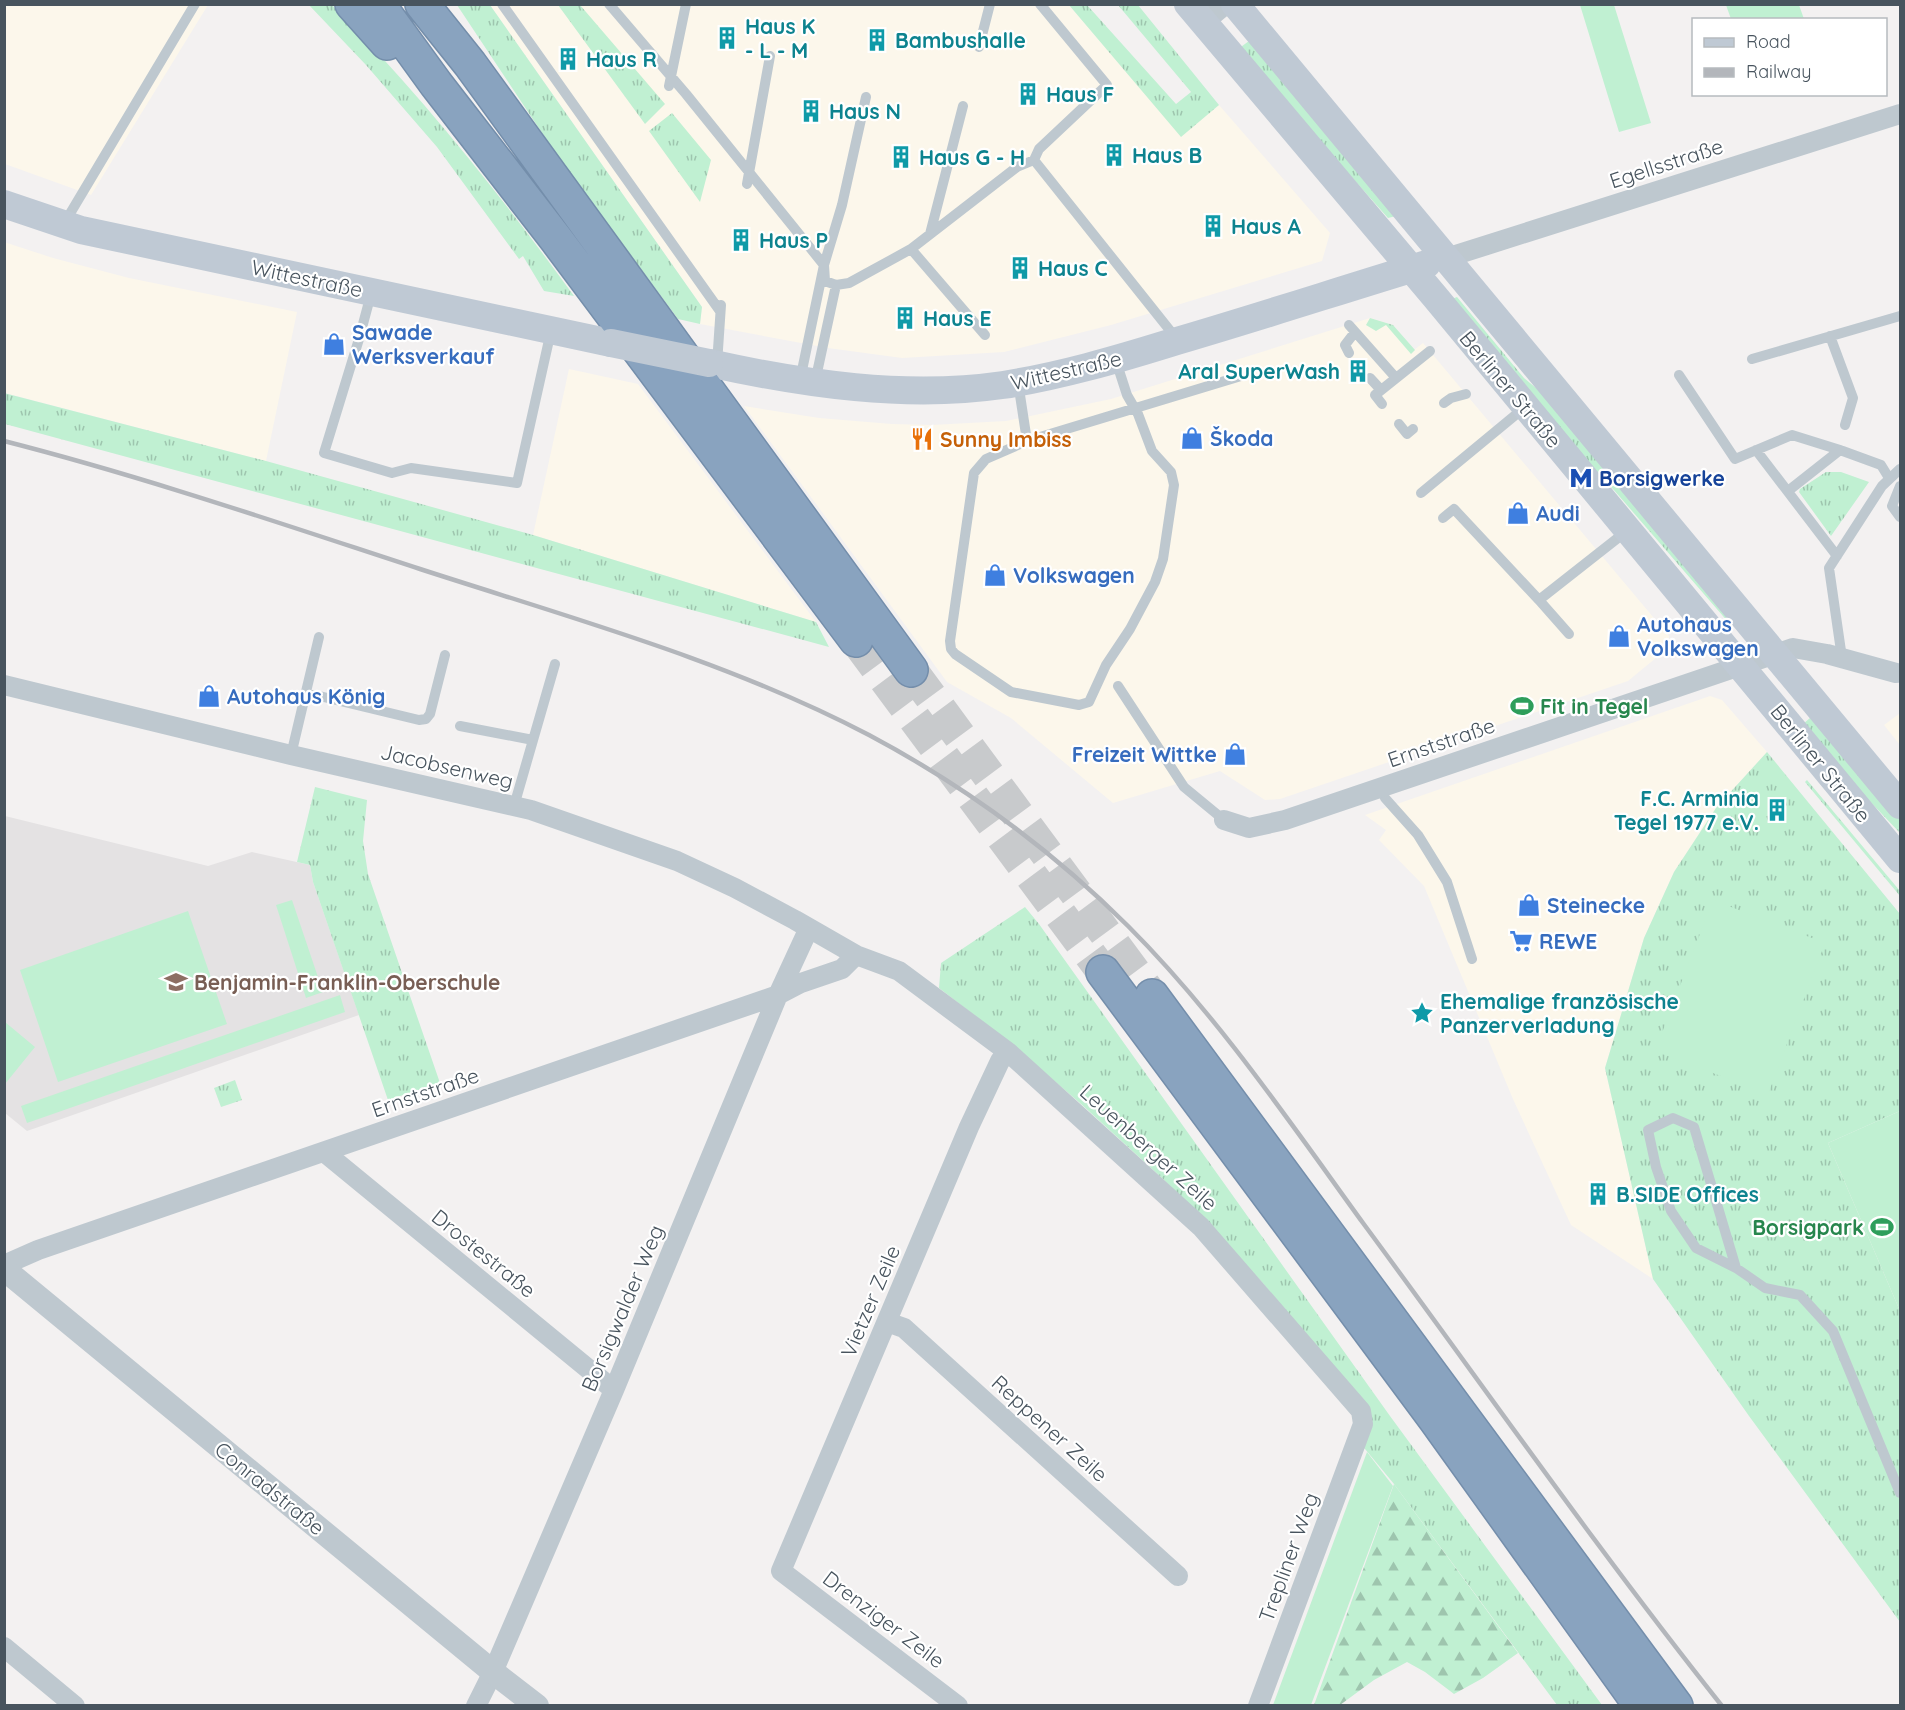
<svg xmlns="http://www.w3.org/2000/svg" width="1905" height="1710" font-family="Quicksand,sans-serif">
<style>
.commercial{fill:#fcf7eb}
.education{fill:#e4e2e3}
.grass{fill:url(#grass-tufts)}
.forest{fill:url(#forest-firs)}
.garden{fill:#c0f0d2}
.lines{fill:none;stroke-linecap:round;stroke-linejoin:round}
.motorway-tunnel{stroke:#c8cacc;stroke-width:33;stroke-dasharray:33 16;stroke-linecap:butt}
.motorway-casing{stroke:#748eab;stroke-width:36}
.service{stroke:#bec8cf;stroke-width:10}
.minor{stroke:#bec8cf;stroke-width:20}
.tertiary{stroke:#bec8cf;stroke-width:24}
.secondary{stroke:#bfc9d4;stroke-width:28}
.motorway{stroke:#89a3bf;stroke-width:33}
.rail{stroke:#b3b6bb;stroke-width:4.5}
.secondary-bridge{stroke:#bfc9d4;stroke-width:28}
.labels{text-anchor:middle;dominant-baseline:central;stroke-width:4.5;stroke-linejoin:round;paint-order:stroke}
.culture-label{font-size:21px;font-weight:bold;fill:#0d838f;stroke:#fff;text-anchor:start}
.street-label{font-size:21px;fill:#48545e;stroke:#fff}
.shop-label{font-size:21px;font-weight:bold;fill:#366cbe;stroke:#fff;text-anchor:start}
.food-label{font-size:21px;font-weight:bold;fill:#c56008;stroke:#fff;text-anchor:start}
.transit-label{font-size:21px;font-weight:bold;fill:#164399;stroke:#fff;text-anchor:start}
.leisure-label{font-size:21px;font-weight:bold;fill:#27864d;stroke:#fff;text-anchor:start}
.education-label{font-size:21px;font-weight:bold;fill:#785e54;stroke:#fff;text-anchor:start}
</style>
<defs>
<pattern id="grass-tufts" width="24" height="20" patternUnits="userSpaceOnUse" patternTransform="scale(1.5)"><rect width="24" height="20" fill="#c0f0d2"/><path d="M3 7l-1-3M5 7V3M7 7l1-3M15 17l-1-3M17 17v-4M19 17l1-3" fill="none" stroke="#9ec5ae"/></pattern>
<pattern id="forest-firs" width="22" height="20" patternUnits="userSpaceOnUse" patternTransform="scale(1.5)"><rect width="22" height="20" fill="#c0f0d2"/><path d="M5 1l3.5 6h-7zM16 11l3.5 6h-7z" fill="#9ec5ae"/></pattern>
</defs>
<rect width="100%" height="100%" fill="#f3f1f1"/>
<!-- commercial -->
<path class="commercial" d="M4,5h204l-117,190 -86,-31z
M490,5h579l112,131 38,-31 111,128 -8,28 -211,64 -107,27 -102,6 -74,-10 -128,-24 2,-17z
M4,242l49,16 76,20 168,34 -31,149 -261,-68z
M1370,318l23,7 21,25 9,-7 246,293 -1,12 -40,33 -348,118 -15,1 -45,-29 -107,32 -102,-85 -64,-36 -203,-276 75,12 73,6 40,1 74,-4 105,-22z
M569,369l69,15 178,238 -283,-87z
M1710,696l12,4 45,52 -51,56 -42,64 -30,66 -39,130 48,211 -82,-54 -58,-126 -89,-213 -45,-46 7,-10 -21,-15z
M1899,714h1v31l-16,-20z"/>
<!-- education -->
<path class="education" d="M5,816l203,50 44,-14 58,13 3,17 46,133 -332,116 -22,-18z"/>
<!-- grass -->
<path class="grass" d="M309,5h23c89,90 167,188 242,291l-30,-5 -21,-35 -4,3 -82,-112 -71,-82z
M457,5h33l212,302 -2,17 -22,-5 -118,-159z
M558,5h22l85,99 -20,20z
M1069,5h18l89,99 15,-12 -73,-87h20l81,100 -38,32z
M1249,41l147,175 -8,2 -150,-169z
M672,113l39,47 -11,42 -51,-71z
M1457,297l67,81 18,15 193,227 -6,3 -116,-134 -34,-33 -130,-156z
M1370,318l23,7 22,25 -4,4 -25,-29 -10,6 -10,-6z
M4,393l262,68 267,74 283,87 13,25 -824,-223z
M1826,472h15l28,10 -38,54 -32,-44 1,-3z
M1810,718l90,102v13l-59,-62 -38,-47z
M1767,752l133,162v197l-72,32 72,168v311l-151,-206 -96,-137 -48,-211 39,-130 30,-66 42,-64z
M1807,780l93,111v5l-95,-114z
M315,787l52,13 -4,41 5,33 72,209 -52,17 -75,-218 -3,-17 -13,-3z
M1025,907l14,17 351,492 212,289h-45l-163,-221 -29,-35 -6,-4 6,-12 -54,-92 -50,-60 -55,-58 -43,-44 -82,-75 -67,-58 -75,-58 2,-25z
M235,1080l7,20 -21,7 -7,-19z"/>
<!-- forest -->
<path class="forest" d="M1394,1484l124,169 -35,25 -29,16 -29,-22 -18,-10 -33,18 -34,25h-26z"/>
<!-- garden -->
<path class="garden" d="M1580,5h34l37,118 -32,9z
M1726,5h73l5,14h-73z
M292,900l31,92 -17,6 -30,-93z
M1713,900l112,43 -57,151 -113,-43z
M188,911l39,113 -169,58 -38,-112z
M340,995l5,17 -318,111 -6,-17z
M5,1022l30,25 -30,37z
M1900,1111v200l-72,-168z
M1367,1452l26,34 -82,219h-38z"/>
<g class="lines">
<!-- motorway-tunnel -->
<path class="motorway-tunnel" d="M856,640l247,332
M911,670l241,326"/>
<!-- motorway casing -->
<g class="motorway-casing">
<path id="motorway" d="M352,4l35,39
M378,4l58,80 120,155 300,401
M422,4l48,60 441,606
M1103,972l332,447 206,287
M1152,996l524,710"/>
</g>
<!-- service -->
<path class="service" d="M502,4l218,307
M609,4l77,90 138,171 1,16 11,4 13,-2 62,-34 106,-82 17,-7 5,-11 68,-64 -67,-81
M979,47l11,-43
M669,86l17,-82
M1034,160l142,178
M747,184l23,-128
M65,222l130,-218
M930,234l33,-128
M911,249l74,86
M371,294l-12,45 -35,114 68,20 19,-5 106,15 34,-152
M1349,325l47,53
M1830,336l23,62 -8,27
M1349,353l-4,-8 10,-13
M1752,359l148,-43
M717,364l4,-59
M1679,375l56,84 57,-24 48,15 41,15 8,13
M1370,378l11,12
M800,380l24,-115 18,-60 24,-108
M815,382l21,-97
M1018,382l9,59 -41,18 -12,14 -24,168 1,8 4,5 56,38 68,13 10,-3 17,-37 24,-36 25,-47 8,-23 11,-74 -3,-13 -19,-21 -14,-37 -11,-19 -11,-34
M1444,403l7,-5 15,-4
M1382,404l-7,-9 55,-44
M1399,424l8,10 6,-5
M1027,441l214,-65
M1756,450l81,106
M1900,486l-8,20 8,11
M1788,491l52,-41
M1421,493l104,-86
M1443,518l11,-9 85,91 89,-70
M1539,600l30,34
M1842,658l-13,-90 53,-82 18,-17
M1118,686l66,101 40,33
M307,693l112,27 7,-1 4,-5 15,-59
M460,726l73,14
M291,755l28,-118
M1381,788l4,10 33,37 29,47 25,77
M514,806l41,-142
M1736,1268l-42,-141 -21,-9 -25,12 8,37 15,44 25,37 40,20 29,20 35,7 33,36 67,162"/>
<!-- minor -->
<path class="minor" d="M1203,23l23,-19
M1446,258l454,-144
M4,685l287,70 240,55 146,51 58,27 60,32 61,35 43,16 109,81 193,175 160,184 2,13 -105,282
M1224,820l25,8 36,-8 508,-172 34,6 69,19
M324,1152l290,238
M4,1265l34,-15 740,-255 23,-12 41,-14 14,-14
M887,1322l17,6 274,248
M4,1647l71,59
M476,1706l17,-34 121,-282 164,-395 31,-67
M958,1706l-177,-135 188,-444 31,-66 8,-9"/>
<!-- tertiary -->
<path class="tertiary" d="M4,1269l489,403 44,34"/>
<!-- secondary -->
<path class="secondary" d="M1188,4l248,294 464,561
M1235,4l665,801
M4,204l77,26 530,113
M709,363c95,21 197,36 294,22 57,-9 112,-25 167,-42 86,-25 171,-53 257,-79"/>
<!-- motorway -->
<use href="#motorway" class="motorway"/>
<!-- rail -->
<path class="rail" d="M4,441c141,36 278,83 416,128 151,49 308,92 449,166 94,50 183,115 259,191 89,89 161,195 235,297 119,161 234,326 359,483"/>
<!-- secondary-bridge -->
<path class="secondary-bridge" d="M611,343l98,20"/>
</g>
<!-- icons -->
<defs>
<g id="building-bare" transform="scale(1.8)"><path d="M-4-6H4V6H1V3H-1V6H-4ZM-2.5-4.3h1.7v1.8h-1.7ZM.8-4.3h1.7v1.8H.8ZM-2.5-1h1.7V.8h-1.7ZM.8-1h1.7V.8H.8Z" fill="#0f9aa8" stroke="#fff" stroke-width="2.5" paint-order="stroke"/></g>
<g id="shop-bare" transform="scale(1.8)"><path d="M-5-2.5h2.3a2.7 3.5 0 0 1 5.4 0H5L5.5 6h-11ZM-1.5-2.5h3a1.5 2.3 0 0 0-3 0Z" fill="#3f7fe0" stroke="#fff" stroke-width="2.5" paint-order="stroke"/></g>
<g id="restaurant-bare" transform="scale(1.8)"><path d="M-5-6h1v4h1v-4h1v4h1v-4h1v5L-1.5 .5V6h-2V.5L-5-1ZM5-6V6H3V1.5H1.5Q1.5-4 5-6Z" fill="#e8710a" stroke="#fff" stroke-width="2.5" paint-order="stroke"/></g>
<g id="metro-bare" transform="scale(1.8)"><path d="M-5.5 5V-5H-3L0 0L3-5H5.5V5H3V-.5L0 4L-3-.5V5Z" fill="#1a4fb4" stroke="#fff" stroke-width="2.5" paint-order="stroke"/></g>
<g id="stadium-bare" transform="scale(1.8)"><path d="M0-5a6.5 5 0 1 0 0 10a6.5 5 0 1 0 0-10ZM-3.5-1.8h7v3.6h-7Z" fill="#2e9e5b" stroke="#fff" stroke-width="2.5" paint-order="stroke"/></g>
<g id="supermarket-bare" transform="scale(1.8)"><path d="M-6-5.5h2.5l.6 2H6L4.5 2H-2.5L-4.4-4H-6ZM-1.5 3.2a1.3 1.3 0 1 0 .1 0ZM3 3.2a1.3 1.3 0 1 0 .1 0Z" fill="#3f7fe0" stroke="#fff" stroke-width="2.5" paint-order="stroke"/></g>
<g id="school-bare" transform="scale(1.8)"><path d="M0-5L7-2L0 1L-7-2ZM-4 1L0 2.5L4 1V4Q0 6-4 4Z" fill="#8d6e63" stroke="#fff" stroke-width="2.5" paint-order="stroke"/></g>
<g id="sight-bare" transform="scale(1.8)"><path d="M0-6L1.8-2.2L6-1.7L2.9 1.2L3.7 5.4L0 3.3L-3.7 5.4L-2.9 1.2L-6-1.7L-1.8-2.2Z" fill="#0f9aa8" stroke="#fff" stroke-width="2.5" paint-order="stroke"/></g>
</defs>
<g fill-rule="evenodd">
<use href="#building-bare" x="727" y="38"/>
<use href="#building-bare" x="877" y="40"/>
<use href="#building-bare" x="568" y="59"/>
<use href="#building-bare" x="1028" y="94"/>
<use href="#building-bare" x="811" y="111"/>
<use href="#building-bare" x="1114" y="155"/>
<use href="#building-bare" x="901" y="157"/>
<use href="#building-bare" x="1213" y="226"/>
<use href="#building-bare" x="741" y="240"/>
<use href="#building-bare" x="1020" y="268"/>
<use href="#building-bare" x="905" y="318"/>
<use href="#shop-bare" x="334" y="344"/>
<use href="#building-bare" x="1358" y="371"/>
<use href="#shop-bare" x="1192" y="438"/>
<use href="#restaurant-bare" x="922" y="439"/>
<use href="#metro-bare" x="1581" y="478"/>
<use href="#shop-bare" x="1518" y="513"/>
<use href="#shop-bare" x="995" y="575"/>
<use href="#shop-bare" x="1619" y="636"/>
<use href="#shop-bare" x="209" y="696"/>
<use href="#stadium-bare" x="1522" y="706"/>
<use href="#shop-bare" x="1235" y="754"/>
<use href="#building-bare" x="1777" y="810"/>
<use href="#shop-bare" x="1529" y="905"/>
<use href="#supermarket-bare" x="1521" y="941"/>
<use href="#school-bare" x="176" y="982"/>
<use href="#sight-bare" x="1422" y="1013"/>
<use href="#building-bare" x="1598" y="1194"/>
<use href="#stadium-bare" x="1882" y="1227"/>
</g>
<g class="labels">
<!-- culture labels -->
<g class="culture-label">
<text x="745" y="26">Haus K<tspan x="745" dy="24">- L - M</tspan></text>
<text x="895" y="40">Bambushalle</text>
<text x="586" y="59">Haus R</text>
<text x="1046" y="94">Haus F</text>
<text x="829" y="111">Haus N</text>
<text x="1132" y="155">Haus B</text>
<text x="919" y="157">Haus G - H</text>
<text x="1231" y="226">Haus A</text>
<text x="759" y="240">Haus P</text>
<text x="1038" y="268">Haus C</text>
<text x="923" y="318">Haus E</text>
<text x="1340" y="371" text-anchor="end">Aral SuperWash</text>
<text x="1759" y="798" text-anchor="end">F.C. Arminia<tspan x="1759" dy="24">Tegel 1977 e.V.</tspan></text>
<text x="1440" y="1001">Ehemalige französische<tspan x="1440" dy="24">Panzerverladung</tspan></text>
<text x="1616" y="1194">B.SIDE Offices</text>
</g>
<!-- street labels -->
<g class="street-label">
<text transform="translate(1666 163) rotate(-18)">Egellsstraße</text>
<text transform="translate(307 278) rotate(12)">Wittestraße</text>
<text transform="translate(1066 370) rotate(-13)">Wittestraße</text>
<text transform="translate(1511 389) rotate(50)">Berliner Straße</text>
<text transform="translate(1441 742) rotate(-19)">Ernststraße</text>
<text transform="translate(1821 763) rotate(51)">Berliner Straße</text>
<text transform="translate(447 766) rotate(13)">Jacobsenweg</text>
<text transform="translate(425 1092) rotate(-19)">Ernststraße</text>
<text transform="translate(1149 1147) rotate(42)">Leuenberger Zeile</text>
<text transform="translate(484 1253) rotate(39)">Drostestraße</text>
<text transform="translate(870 1301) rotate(-67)">Vietzer Zeile</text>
<text transform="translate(622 1308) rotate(-67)">Borsigwalder Weg</text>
<text transform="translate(1050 1428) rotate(42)">Reppener Zeile</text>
<text transform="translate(270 1488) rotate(39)">Conradstraße</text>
<text transform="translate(1288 1557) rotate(-70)">Trepliner Weg</text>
<text transform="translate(884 1619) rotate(37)">Drenziger Zeile</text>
</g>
<!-- shop labels -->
<g class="shop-label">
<text x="352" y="332">Sawade<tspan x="352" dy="24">Werksverkauf</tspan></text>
<text x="1210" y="438">Škoda</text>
<text x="1536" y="513">Audi</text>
<text x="1013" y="575">Volkswagen</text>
<text x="1637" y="624">Autohaus<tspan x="1637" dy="24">Volkswagen</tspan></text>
<text x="227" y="696">Autohaus König</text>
<text x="1217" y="754" text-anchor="end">Freizeit Wittke</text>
<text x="1547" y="905">Steinecke</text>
<text x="1539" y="941">REWE</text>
</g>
<!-- food labels -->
<g class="food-label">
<text x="940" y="439">Sunny Imbiss</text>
</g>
<!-- transit labels -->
<g class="transit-label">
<text x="1599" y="478">Borsigwerke</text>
</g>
<!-- leisure labels -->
<g class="leisure-label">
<text x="1540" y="706">Fit in Tegel</text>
<text x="1864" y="1227" text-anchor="end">Borsigpark</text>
</g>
<!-- education labels -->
<g class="education-label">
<text x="194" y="982">Benjamin-Franklin-Oberschule</text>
</g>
</g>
<!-- border -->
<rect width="1905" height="1710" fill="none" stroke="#48545e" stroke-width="12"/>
<!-- legend -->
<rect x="1692" y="18" width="195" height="78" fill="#ffffff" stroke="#b6bbbf" stroke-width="1.5"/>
<rect x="1704" y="38" width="30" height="9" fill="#bfc9d4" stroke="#b6bbbf" stroke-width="1.5"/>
<text x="1746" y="48" font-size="18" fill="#48545e">Road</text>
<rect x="1704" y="68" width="30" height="9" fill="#b3b6bb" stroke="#b6bbbf" stroke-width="1.5"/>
<text x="1746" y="78" font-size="18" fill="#48545e">Railway</text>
</svg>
